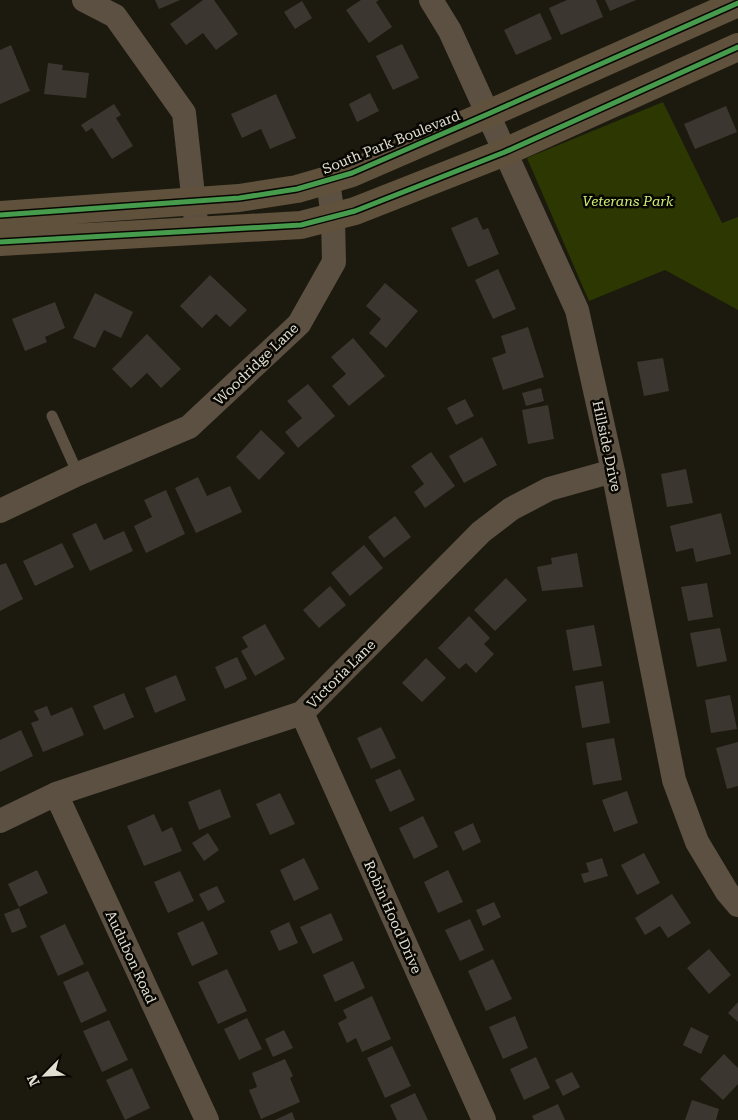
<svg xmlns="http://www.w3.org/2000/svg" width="738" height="1120" font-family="'Roboto Serif',serif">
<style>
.green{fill:#2c3702}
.building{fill:#3c3631}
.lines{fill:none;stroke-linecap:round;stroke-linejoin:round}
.lane{stroke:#5b5041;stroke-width:11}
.street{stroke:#5b5041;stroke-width:24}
.secondary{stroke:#5f513b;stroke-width:28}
.cycleway-casing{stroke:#090702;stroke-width:8}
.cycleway{stroke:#469c4c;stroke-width:5}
.labels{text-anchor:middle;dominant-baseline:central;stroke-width:5;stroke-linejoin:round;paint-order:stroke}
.street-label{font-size:14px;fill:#e1ded2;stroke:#090702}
.park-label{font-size:14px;font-style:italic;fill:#cded76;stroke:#090702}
</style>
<rect width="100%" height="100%" fill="#1c1a0f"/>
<!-- green -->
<path class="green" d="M663,102l59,121 16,-6v93l-73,-40 -76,31 -62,-143z"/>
<!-- building -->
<path class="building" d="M155,0h25l-21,9z
M203,0h11l24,34 -22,16 -13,-17 -17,12 -16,-21z
M361,0h18l-3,2 16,25 -23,16 -23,-33z
M567,0h29l7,17 -42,18 -12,-27z
M605,0h31l-26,11z
M302,1l10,17 -17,11 -11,-17z
M540,13l12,26 -36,16 -12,-25z
M402,44l17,34 -26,12 -17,-34z
M11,45l19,46 -30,13v-54z
M48,63l15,2 -1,5 27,3 -3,25 -42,-4z
M370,93l9,18 -22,11 -8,-18z
M276,94l20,44 -26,11 -9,-20 -19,9 -11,-24z
M114,104l7,11 -5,3 17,28 -21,13 -20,-31 -6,4 -5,-7z
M726,106l11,26 -42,17 -11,-25z
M477,217l6,13 5,-2 11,26 -31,13 -17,-39z
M498,269l18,40 -23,10 -18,-39z
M210,275l37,35 -17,17 -14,-13 -14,14 -22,-22z
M385,283l33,28 -32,37 -17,-15 12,-14 -15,-13z
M95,293l38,19 -12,26 -17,-8 -9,18 -22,-10z
M55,302l10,26 -20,9 2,5 -22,9 -13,-32z
M528,327l16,50 -41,13 -11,-32 14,-5 -5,-17z
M147,334l34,35 -20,19 -14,-15 -16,15 -19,-19z
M353,338l32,38 -36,30 -17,-20 14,-12 -15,-17z
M663,358l6,33 -25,5 -7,-34z
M308,384l27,32 -37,32 -13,-16 17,-14 -15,-17z
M541,388l3,13 -18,5 -4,-13z
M465,399l9,17 -18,9 -9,-17z
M548,405l6,34 -26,5 -6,-34z
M261,430l24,23 -26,27 -23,-23z
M482,437l15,28 -33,18 -15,-27z
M431,452l24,34 -30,22 -11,-16 10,-8 -13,-18z
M686,469l7,34 -26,4 -6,-33z
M198,477l9,19 23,-10 12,26 -46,21 -21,-45z
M166,490l19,44 -39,19 -12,-27 18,-9 -8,-17z
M721,513l10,41 -35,8 -3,-14 -17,4 -6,-26z
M395,516l16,21 -27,21 -16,-21z
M96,523l8,17 20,-9 9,20 -43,20 -18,-37z
M62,543l12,24 -39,19 -12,-25z
M364,545l19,23 -33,28 -19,-23z
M577,553l6,34 -41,4 -5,-24 15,-3 -1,-6z
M6,563l17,36 -23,12v-46z
M506,578l21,22 -32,31 -21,-21z
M707,583l6,34 -25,4 -7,-34z
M330,586l16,19 -27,23 -16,-18z
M469,616l21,22 -6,6 10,10 -18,19 -10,-10 -7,6 -21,-21z
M265,624l20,35 -30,17 -14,-25 7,-4 -6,-10z
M594,625l8,41 -29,5 -7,-41z
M720,628l7,33 -30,6 -7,-34z
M237,657l10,22 -22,10 -10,-22z
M426,658l20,20 -24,24 -20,-19z
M176,675l10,25 -31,13 -10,-25z
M603,681l7,42 -28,5 -7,-42z
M124,693l10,24 -30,13 -11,-24z
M730,695l7,34 -26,4 -6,-33z
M47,706l4,10 21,-9 12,28 -41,17 -12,-29 8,-3 -5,-9z
M381,727l15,31 -25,11 -14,-31z
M21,730l12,26 -33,16v-32z
M614,738l8,42 -29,5 -7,-42z
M738,742v44l-11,3 -11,-41z
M400,769l15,31 -25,12 -15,-32z
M220,789l11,28 -32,13 -11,-28z
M627,791l11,32 -24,9 -12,-32z
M280,793l15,31 -25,11 -14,-31z
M154,814l8,18 10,-5 10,24 -38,15 -17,-40z
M423,816l15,31 -24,12 -15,-31z
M473,823l8,19 -18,9 -9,-19z
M208,833l11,17 -15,11 -12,-18z
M644,853l16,30 -23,12 -16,-30z
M304,858l15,31 -25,12 -14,-31z
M602,858l6,18 -24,7 -3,-9 8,-2 -3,-9z
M37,870l11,23 -29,14 -11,-23z
M448,870l15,32 -25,11 -14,-31z
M180,871l14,30 -26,12 -14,-31z
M217,886l8,16 -17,9 -9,-17z
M672,894l19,29 -23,15 -8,-12 -15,9 -10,-17z
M494,902l7,15 -18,9 -7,-16z
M19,908l8,19 -15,6 -8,-19z
M331,913l12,27 -30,14 -13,-27z
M470,919l14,31 -24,11 -15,-31z
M203,921l15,33 -26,12 -15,-33z
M289,922l9,21 -19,8 -9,-20z
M65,924l19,40 -26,12 -18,-40z
M709,949l22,26 -22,19 -22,-26z
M493,959l19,40 -26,12 -18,-40z
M353,961l12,27 -30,14 -12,-27z
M227,969l20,42 -29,13 -20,-42z
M88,971l19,40 -26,12 -18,-41z
M372,996l19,43 -29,13 -6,-14 -9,5 -9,-20 9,-5 -4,-8z
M738,1002v20l-10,-9z
M515,1016l13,32 -25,11 -14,-32z
M247,1018l15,31 -23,11 -15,-31z
M109,1020l19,40 -26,12 -19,-41z
M691,1027l18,9 -8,18 -18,-9z
M284,1030l9,18 -20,9 -8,-18z
M392,1046l19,40 -26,12 -18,-40z
M724,1054l14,14v16l-15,16 -23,-21z
M536,1057l14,31 -26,12 -14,-31z
M285,1059l8,17 -3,2 10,24 -39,17 -12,-29 8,-3 -5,-14z
M132,1068l18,40 -25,12 -19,-40z
M572,1072l8,15 -17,9 -8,-16z
M415,1093l13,27h-31l-7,-15z
M692,1100l27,9 -3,11h-31z
M558,1104l7,16h-31l-2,-4z
M292,1112l3,8h-20z"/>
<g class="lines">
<!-- lane -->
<path class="lane" d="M52,416l26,58"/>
<!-- street -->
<path class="street" d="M84,0l31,16 69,97 13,118
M431,0l19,31 127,279 36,161 61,309 23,62 30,50 11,13
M0,511l78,-37 111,-47 110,-103 35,-62 -1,-44 -5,-38
M302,713l182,407
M56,794l151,326
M0,821l56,-27 246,-81 179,-181 30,-23 38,-20 64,-18"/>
<!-- secondary -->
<path class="secondary" d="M0,215l239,-17 58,-9 31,-9 24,-7 136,-59 250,-111
M0,242l301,-17 54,-14 150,-59 233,-105"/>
<!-- cycleway casing -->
<g class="cycleway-casing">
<path id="cycleway" d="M0,215l239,-17 58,-9 31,-9 24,-7 136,-59 250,-111
M0,242l301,-17 54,-14 150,-59 233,-105"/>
</g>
<!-- cycleway -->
<use href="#cycleway" class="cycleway"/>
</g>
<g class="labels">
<!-- street labels -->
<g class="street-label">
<text transform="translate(391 142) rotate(-22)">South Park Boulevard</text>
<text transform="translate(256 364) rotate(-44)">Woodridge Lane</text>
<text transform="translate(607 446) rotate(78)">Hillside Drive</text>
<text transform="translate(341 674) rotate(-45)">Victoria Lane</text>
<text transform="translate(393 917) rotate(66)">Robin Hood Drive</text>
<text transform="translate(131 957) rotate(65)">Audubon Road</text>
</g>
<!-- park labels -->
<g class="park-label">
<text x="628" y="201">Veterans Park</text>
</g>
</g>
<!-- north arrow -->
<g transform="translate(45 1075) rotate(246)" stroke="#090702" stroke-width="4" paint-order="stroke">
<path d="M0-4L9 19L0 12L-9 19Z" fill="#e1ded2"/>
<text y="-8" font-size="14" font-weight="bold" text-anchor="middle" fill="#e1ded2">N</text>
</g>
</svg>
